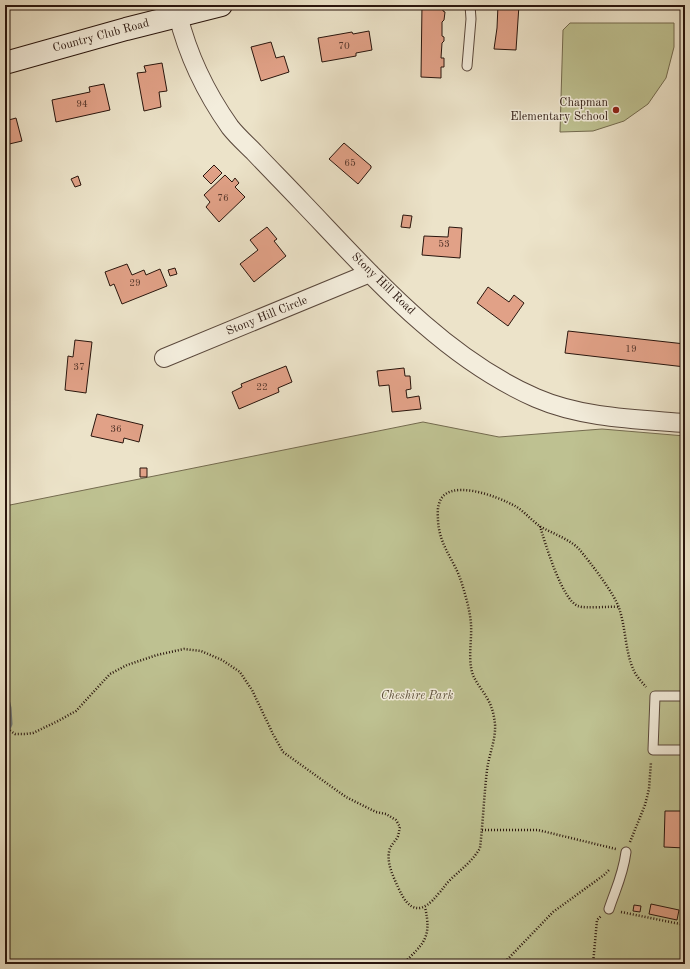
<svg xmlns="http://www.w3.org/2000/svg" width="690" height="969" font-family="'Old Standard TT',serif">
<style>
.green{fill:#bec191;stroke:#746b4f}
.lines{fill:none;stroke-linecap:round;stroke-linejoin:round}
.stream{stroke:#6f7978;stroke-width:5}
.building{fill:#e1a187;stroke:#29150d}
.lane-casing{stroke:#5a483c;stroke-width:11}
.street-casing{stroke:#5a483c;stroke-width:20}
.secondary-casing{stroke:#29150d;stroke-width:24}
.path{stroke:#29150d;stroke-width:2.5;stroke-dasharray:1 2;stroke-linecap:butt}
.lane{stroke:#f3eddc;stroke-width:9}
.street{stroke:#f3eddc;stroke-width:18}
.secondary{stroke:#f3eddc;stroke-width:22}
.poi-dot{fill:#8f2418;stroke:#f3eddc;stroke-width:1.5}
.labels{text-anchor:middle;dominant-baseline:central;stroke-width:3;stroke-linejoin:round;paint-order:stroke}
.number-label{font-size:10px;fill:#57382c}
.street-label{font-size:12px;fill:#29150d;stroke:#f3eddc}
.poi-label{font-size:12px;fill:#29150d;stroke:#f3eddc;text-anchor:end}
.park-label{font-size:12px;font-style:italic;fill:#5d513b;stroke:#f3eddc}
</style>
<rect width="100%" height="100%" fill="#ece3c9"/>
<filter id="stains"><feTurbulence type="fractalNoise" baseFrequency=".005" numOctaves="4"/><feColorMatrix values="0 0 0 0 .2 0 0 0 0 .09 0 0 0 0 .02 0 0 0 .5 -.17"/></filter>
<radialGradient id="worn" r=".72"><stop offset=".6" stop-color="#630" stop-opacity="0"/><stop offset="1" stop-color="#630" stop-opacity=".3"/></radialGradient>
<!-- green -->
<path class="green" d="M563,5h55v4l-55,-2z
M570,23h104v24l-8,31 -18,26 -24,17 -31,10 -33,1 3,-102z
M423,422l76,15 103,-8 83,7v528h-680v-458z"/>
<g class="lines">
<!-- stream -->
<path class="stream" d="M5,690l4,18 1,16 -5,12"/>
</g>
<!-- building -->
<path class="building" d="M422,5h21v6l2,1 -1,8 -2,2v14l2,1v4l-2,2 -1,15h3v9h-3v11l-20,-1z
M498,5h21l-3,45 -22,-1 3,-21z
M369,31l3,19 -16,3v3l-34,6 -4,-24 34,-6 1,2z
M271,42l5,16 8,-2 5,16 -28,9 -10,-34z
M162,63l5,28 -8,1 2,15 -17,4 -7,-38 9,-1 -2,-6z
M104,84l6,26 -54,12 -4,-22 38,-8 -1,-5z
M16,118l6,23 -17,4v-24z
M344,143l27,23v2l-13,16 -29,-25z
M214,165l8,8 -11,11 -8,-8z
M225,175l7,7 3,-4 4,5 -4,4 10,10 -26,25 -13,-15 4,-5 -6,-7z
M78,176l3,9 -6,2 -4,-8z
M403,215l9,1 -2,12 -9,-1z
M267,227l10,12 -3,2 12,15 -32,26 -14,-18 18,-14 -8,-10z
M449,227l13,1 -2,30 -38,-3 2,-19 24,1z
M127,264l5,11 12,-5 2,5 14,-6 7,17 -45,18 -8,-20 -4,2 -5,-14z
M175,268l2,6 -7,2 -2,-6z
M488,287l21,15 5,-7 10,8 -16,23 -31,-23z
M568,331l117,13v23l-120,-14z
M75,340l17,2 -6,51 -21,-3 3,-34 5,1z
M286,366l6,16 -14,6 1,4 -40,17 -7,-17 10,-5 -1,-3z
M404,368l1,8h5l1,13 -5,1 1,8 12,-2 2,13 -29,3 -3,-27 -10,1 -2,-15z
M97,414l46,11 -4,17 -15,-4 -1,5 -32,-7z
M140,468h7v9h-7z
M665,811h20v37l-21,-1z
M651,904l28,6 -2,10 -28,-6z
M634,905l7,1 -1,6 -7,-1z"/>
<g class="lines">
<!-- lane casing -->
<g class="lane-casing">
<path id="lane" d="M467,66l4,-47 -1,-14
M685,696h-30l-2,54h32
M609,909c7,-21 14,-34 17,-57"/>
</g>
<!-- street casing -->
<g class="street-casing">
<path id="street" d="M178,15c10,41 28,78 52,112 7,9 16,17 24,25 16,17 32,33 48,50 69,72 140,155 234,196 46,20 99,21 149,25
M164,358l206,-85"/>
</g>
<!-- secondary casing -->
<g class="secondary-casing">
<path id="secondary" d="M5,63l121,-34 95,-24"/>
</g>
<!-- path -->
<path class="path" d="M540,526c5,17 22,74 38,80 8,3 31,0 41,1
M5,727l10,7h10l8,-1 25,-12 18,-10 34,-37 17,-9 30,-10 27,-6 17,2 21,9 18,12 12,18 21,44 10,18 63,45 30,15 10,2 10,6 4,7c-1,3 -1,6 -2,9 -2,5 -8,9 -9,16 -2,12 4,24 9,35 11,26 24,28 41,6 4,-4 6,-8 10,-12 11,-11 23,-19 31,-33 3,-26 4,-52 7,-78 2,-16 9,-30 8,-46 -1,-9 -3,-18 -8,-26 -5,-9 -12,-16 -15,-26 -4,-15 0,-33 -1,-48 -1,-13 -5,-27 -9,-40 -7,-24 -22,-36 -24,-63 0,-5 -1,-11 1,-17 7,-28 60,-7 76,2 9,5 17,15 26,21 13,7 28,12 38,22 11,13 35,44 40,59 7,20 6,44 15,63 3,6 8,11 12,16
M482,830h56l78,19
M630,842l15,-37 4,-16 2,-27
M621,912l64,13
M403,964c21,-21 29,-26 22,-57
M503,964l50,-52 51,-37 6,-6
M593,964l4,-44 4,-4"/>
<!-- lane -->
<use href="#lane" class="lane"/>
<!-- street -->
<use href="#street" class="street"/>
<!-- secondary -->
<use href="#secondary" class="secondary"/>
</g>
<!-- markers -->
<circle class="poi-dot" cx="616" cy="110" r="4"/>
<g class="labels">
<!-- number labels -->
<g class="number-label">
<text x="344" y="46">70</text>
<text x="82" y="104">94</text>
<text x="350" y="163">65</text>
<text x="223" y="198">76</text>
<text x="444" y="244">53</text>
<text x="135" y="283">29</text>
<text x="631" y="349">19</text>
<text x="79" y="367">37</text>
<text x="262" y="387">22</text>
<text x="116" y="429">36</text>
</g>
<!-- street labels -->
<g class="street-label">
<text transform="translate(101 36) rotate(-15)">Country Club Road</text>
<text transform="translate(383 284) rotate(44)">Stony Hill Road</text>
<text transform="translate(267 316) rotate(-22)">Stony Hill Circle</text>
</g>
<!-- poi labels -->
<g class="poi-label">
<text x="608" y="103">Chapman<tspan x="608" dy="14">Elementary School</tspan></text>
</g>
<!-- park labels -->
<g class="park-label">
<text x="417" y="696">Cheshire Park</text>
</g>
</g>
<!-- margin -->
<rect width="690" height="969" fill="none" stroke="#ece3c9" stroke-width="20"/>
<rect x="6" y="6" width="678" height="957" fill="none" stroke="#29150d" stroke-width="2"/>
<rect x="10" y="10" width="670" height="949" fill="none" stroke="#29150d"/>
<rect width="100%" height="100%" filter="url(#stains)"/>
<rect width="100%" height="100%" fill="url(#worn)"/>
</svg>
